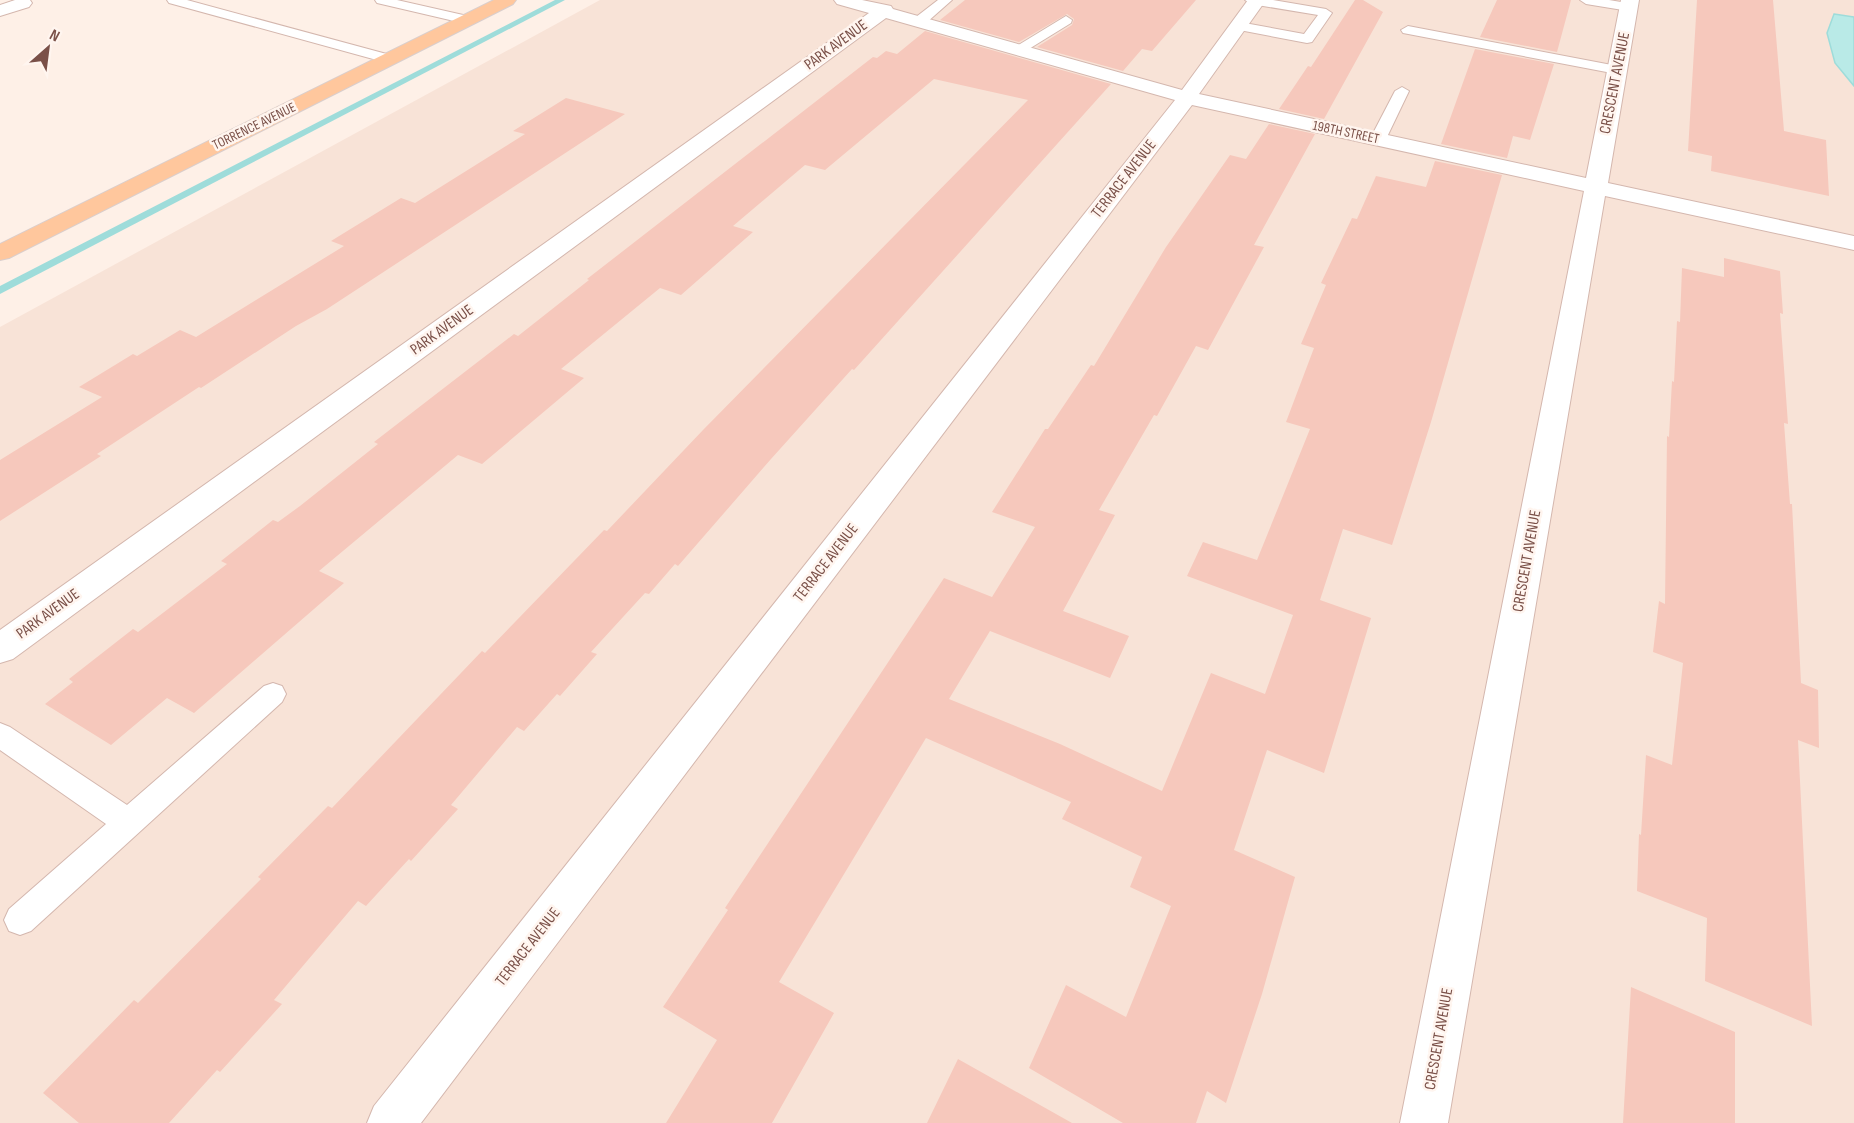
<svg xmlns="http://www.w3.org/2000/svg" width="1854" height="1123" font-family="'Sofia Sans Condensed',sans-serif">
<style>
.residential{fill:#f8e3d7}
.water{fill:#b9eae7;stroke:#9edcda;stroke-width:1.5}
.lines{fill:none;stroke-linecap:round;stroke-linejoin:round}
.stream{fill:#9edcda;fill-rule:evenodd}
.building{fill:#f6c8bc}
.service-casing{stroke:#d4b7ae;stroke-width:2}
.minor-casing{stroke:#d4b7ae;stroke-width:2}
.primary-casing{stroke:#dacecc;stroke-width:2}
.service{fill:#fff;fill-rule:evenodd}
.minor{fill:#fff;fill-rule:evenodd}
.primary{fill:#ffc79d;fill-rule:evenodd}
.labels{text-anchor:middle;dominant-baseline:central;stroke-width:5;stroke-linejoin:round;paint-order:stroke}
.far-street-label{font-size:14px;fill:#7a5048;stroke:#fff5ef}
.street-label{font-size:16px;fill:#7a5048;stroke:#fff5ef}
</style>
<rect width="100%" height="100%" fill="#fef0e7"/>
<!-- residential -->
<path class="residential" d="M600,0h1254v1123h-1854v-796z"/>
<!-- water -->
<path class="water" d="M1834,14l20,3v69l-19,-23 -8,-30z"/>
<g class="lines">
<!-- stream -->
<path class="stream" d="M555,0h10l-565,294v-8z"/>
</g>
<!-- building -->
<path class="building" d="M965,0h231l-44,51 -10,-2 -19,22 -86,-24 35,-22 2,-6 -7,-5 -48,28 -79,-22z
M1355,0h8l20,12 -59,107 -45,-10 29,-43 3,1z
M1497,0h74l-14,52 -77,-15z
M1697,0h76l11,131 42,9 3,56 -118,-25 1,-15 -24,-5z
M925,31l186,53 -257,286 -2,-1 -81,90 -93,107 -3,-2 -26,30 -4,-1 -54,59 6,2 -37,42 -3,-2 -33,37 -7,-4 -66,78 7,4 -47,52 -2,-2 -43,47 -8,-5 -84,99 8,4 -62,68 -3,-2 -48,53h-90l-36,-30 91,-93 4,3 123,-124 -3,-2 70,-71 4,2 150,-157 3,2 119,-123 3,1 96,-101 325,-330 -94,-21 -109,91 -20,-5 -72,61 20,6 -72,63 -21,-7 -99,81 23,9 -102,86 -24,-9 -139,116 25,12 -150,130 -27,-15 -56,47 -66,-41 28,-22 -4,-3 64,-50 5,3 89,-68 -6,-3 52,-41 5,2 22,-16 78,-62 -4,-2 140,-108 4,2 71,-56 -2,-1 286,-222 4,1 9,-7 11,3z
M1475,49l79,15 -24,76 -17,-4 -6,22 -66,-14z
M566,98l59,16 -298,195 -31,17 -95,62 -2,-1 -102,67 4,2 -101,65v-61l102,-63 -23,-10 54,-33 4,2 43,-26 16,7 148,-91 -13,-5 70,-43 14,5 110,-69 -12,-3z
M1269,124l46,10 -61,111 10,2 -56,103 -12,-4 -39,70 -3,-1 -55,95 16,5 -52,96 66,25 -19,42 -120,-47 -41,68 111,45 102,47 49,-118 54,21 28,-79 -106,-39 16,-34 54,18 53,-131 -24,-7 28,-74 -13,-4 25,-59 -5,-2 31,-65 5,1 19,-43 50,11 9,-26 67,14 -71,247 -39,123 -49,-16 -23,71 51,18 -47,155 -57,-23 -33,100 61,27 -33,117 -36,109 -19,-12 -11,32h-73l-94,-55 37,-83 60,32 45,-111 -41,-19 12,-30 -80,-38 9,-17 -145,-64 -147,244 55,31 -62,110h-106l51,-83 -54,-33 65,-97 -3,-2 219,-330 48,19 43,-70 -43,-15 53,-83h3l43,-64 3,1 72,-119 64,-92 16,4z
M1724,258l56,13 3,43 -3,-1 8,111 -4,-1 6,81h2l9,179 17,7 1,58 -21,-8 14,286 -107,-45 2,-63 -70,-27 2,-57 2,1 5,-80 26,10 11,-102 -30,-11 6,-51 6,3 2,-168 2,1 3,-56 2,1 3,-61 3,1 2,-54 42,9z
M1631,987l104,45v91h-112z
M958,1059l114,64h-145z"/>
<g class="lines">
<!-- service casing -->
<g class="service-casing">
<path id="service" d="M167,0h20l207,56 2,3 -7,4 -5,-1 -215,-59z
M375,0h22l75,17 1,3 -6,4 -90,-21z
M938,0h14l-26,23h-10l-1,-3 1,-3z
M1245,0h28l53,9 6,4 -20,29 -5,1 -73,-14 -2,-3 2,-3 5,-1 65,12 14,-19 -67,-11z
M1580,0h29l24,4 2,3 -6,4 -43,-7z
M1066,16l6,4 -1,3 -47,29h-10l-2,-3z
M1408,26l209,40 7,4 -7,4 -214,-41 -2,-3z
M1402,87l7,4 -23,48 -8,5 -5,-2 -3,-3 25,-48z
M273,683l9,3 4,8 -4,8 -251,229 -11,4 -11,-4 -5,-11 5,-11 97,-85 -106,-74v-27l10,4 117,78 137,-119z"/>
</g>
<!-- minor casing -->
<g class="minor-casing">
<path id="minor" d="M15,0h15l2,3 -3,4 -29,9v-11z
M834,0h28l29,6 2,3 289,81 66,-90h18l-67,94 387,84 35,-178h18l-31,183 246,53v14l-249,-54 -157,927h-48l184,-932 -392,-86 -771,1018h-54l7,-17 801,-1006 -289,-82 -873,641 -13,4v-33l869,-617 -32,-9z"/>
</g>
<!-- primary casing -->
<g class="primary-casing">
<path id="primary" d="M494,0h22l-3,4 -504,254 -9,2v-16z"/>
</g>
<!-- service -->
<use href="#service" class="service"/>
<!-- minor -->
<use href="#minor" class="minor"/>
<!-- primary -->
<use href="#primary" class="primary"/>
</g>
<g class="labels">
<!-- far-street labels -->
<g class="far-street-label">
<text transform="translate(254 126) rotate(-26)">TORRENCE AVENUE</text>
<text transform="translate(1346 132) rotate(12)">198TH STREET</text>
</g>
<!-- street labels -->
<g class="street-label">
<text transform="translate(836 45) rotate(-36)">PARK AVENUE</text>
<text transform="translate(1615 83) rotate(-79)">CRESCENT AVENUE</text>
<text transform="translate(1124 179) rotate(-52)">TERRACE AVENUE</text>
<text transform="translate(442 330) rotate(-36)">PARK AVENUE</text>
<text transform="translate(1527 561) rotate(-80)">CRESCENT AVENUE</text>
<text transform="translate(826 563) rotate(-52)">TERRACE AVENUE</text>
<text transform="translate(48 614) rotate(-36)">PARK AVENUE</text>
<text transform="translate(528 947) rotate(-52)">TERRACE AVENUE</text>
<text transform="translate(1439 1039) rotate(-80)">CRESCENT AVENUE</text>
</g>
</g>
<!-- north arrow -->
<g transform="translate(48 48) rotate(28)" stroke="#fff5ef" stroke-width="4.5" paint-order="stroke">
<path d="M0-4.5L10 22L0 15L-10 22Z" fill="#7a5048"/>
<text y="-9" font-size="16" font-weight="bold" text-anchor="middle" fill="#7a5048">N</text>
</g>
</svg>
